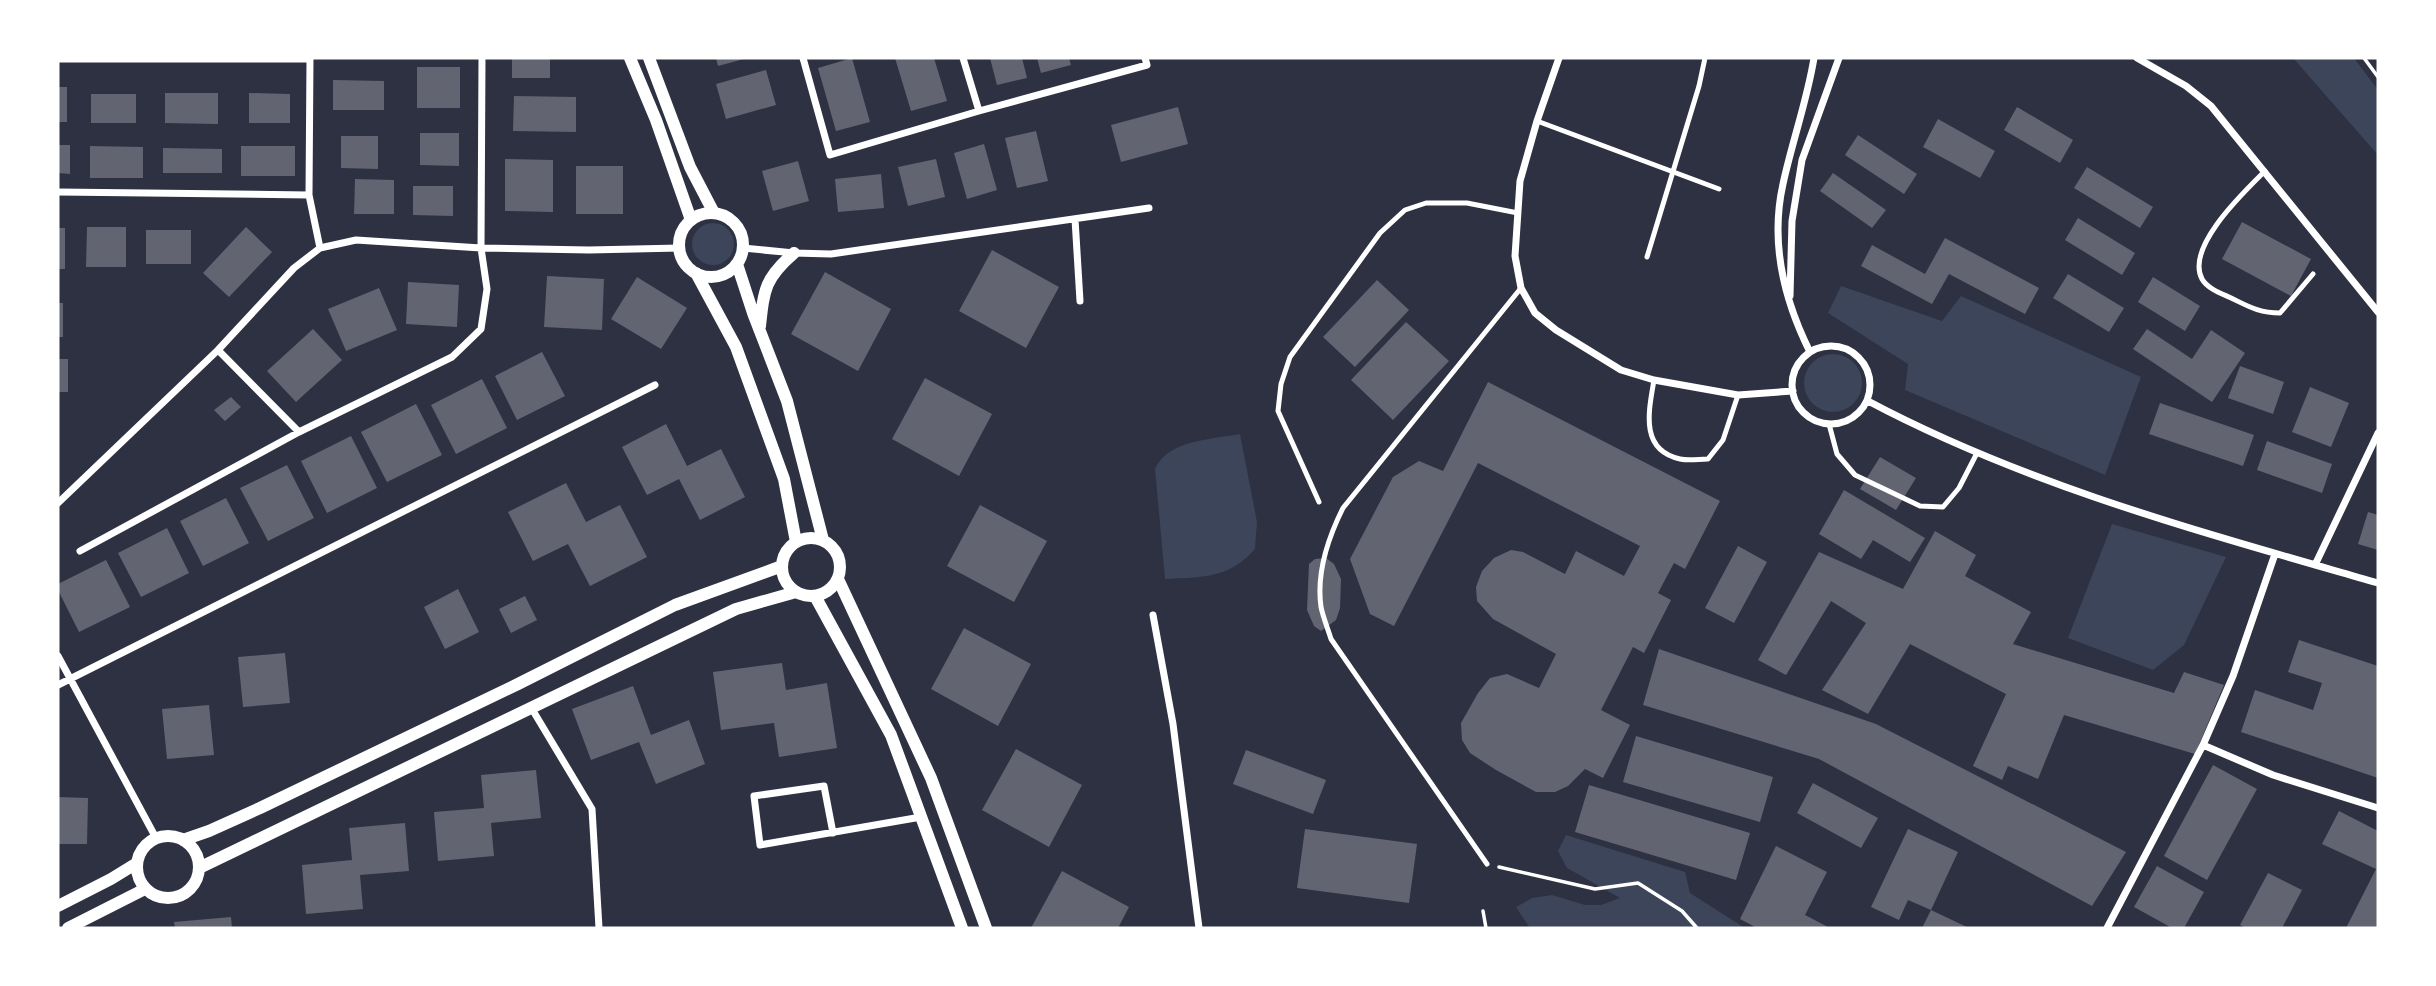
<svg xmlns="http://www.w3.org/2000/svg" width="2436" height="986" font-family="'DejaVu Sans',sans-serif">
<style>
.green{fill:#3c4559}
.building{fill:#626471}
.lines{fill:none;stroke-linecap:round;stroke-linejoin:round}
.path{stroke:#fff;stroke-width:3.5}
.service{stroke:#fff;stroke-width:5}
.minor{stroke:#fff;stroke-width:7}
.tertiary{stroke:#fff;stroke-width:12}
</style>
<rect width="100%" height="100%" fill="#2d3142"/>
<!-- green -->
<path class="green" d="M2293,58h61l24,32v65z
M692 244a21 21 0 1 1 42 0a21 21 0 1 1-42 0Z
M1841,286l101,35 19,-25 180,81 -36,98 -200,-85 3,-26 -80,-51z
M1804 383a29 29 0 1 1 58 0a29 29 0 1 1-58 0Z
M1240,434l17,88 -2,27c-26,30 -53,28 -90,30l-10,-110c12,-29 58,-30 85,-35z
M2112,524l114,33 -42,88 -31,25 -85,-32z
M1566,835l119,37 5,21 55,35h-215l-14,-21 16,-9 20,-3 33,10h16l19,-7 -53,-30 -9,-17z"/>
<!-- building -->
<path class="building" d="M512,58h38v20h-38z
M716,58h28v1l-26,7z
M852,58l18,64 -34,9 -18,-63z
M895,58h39l13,43 -36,10z
M990,58h32l5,20 -30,7z
M1037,58h32l2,7 -30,8z
M417,67h43v41h-43z
M766,70l10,35 -50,14 -10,-35z
M333,80l51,1v29h-51z
M58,87h9v35h-9z
M165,93h53v31l-53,-1z
M249,93l41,1v29h-41z
M91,94h45v29h-45z
M514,96l62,1v35l-63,-1z
M1178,107l10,37 -67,18 -10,-37z
M2017,107l56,33 -13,23 -56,-33z
M1938,119l57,32 -15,27 -57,-31z
M1036,131l12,50 -31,7 -12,-50z
M420,133h39v33l-39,-1z
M1858,135l59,39 -13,20 -59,-39z
M341,136h37v33l-37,-1z
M984,144l13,46 -30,9 -13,-46z
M58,145h12v29l-12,-1z
M90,146l53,1v31h-53z
M241,146h54v30h-54z
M163,148l59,1v24h-59z
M505,159l48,1v52l-48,-1z
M936,159l9,38 -37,9 -10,-39z
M798,161l11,40 -36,10 -11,-40z
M576,166h47v48h-47z
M2087,167l66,40 -13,21 -66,-40z
M1833,173l53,37 -14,18 -52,-37z
M881,174l3,34 -46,4 -3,-33z
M355,179l39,1v34h-40z
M413,186h40v30l-40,-1z
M2078,218l57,35 -13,22 -57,-35z
M2242,222l69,37 -20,37 -69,-37z
M87,227h39v40h-40z
M246,227l26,25 -43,45 -26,-24z
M58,228h7v41h-7z
M146,230h45v34h-45z
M1945,238l94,50 -14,26 -76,-40 -17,30 -71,-38 11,-21 53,29z
M992,250l67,37 -33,61 -67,-37z
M825,272l66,37 -33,62 -67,-37z
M2068,274l56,34 -15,24 -56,-34z
M547,276l57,3 -2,51 -58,-3z
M637,277l50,31 -26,41 -50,-30z
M2153,277l47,29 -15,25 -47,-29z
M1377,280l32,30 -54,57 -32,-30z
M408,282l51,3 -2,42 -51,-3z
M379,288l18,42 -51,21 -18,-42z
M58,303h5v34h-5z
M1406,322l43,39 -56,59 -42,-40z
M313,329l29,31 -46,42 -29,-31z
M2147,329l45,30 19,-29 34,23 -33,49 -79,-53z
M542,352l23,44 -48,24 -22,-44z
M58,359h10v33h-10z
M2240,366l44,16 -11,32 -45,-16z
M925,378l67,36 -33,62 -67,-37z
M482,379l25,49 -51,26 -25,-49z
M1488,382l232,119 -35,68 -11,-6 -16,30 13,7 -27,53 -11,-6 -32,63 29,15 -27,53 -18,-9 -17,17 -13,6h-19l-40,-22 -26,-17 -8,-13 -1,-17 17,-30 12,-15 17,-4 32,14 17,-34 -63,-35 -16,-18 -1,-14 6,-16 12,-13 17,-8 12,2 42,22 11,-23 48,25 16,-30 -162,-83 -84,163 -24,-12 -20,-55 43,-82 26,-16 24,10z
M2310,387l39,16 -18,44 -39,-15z
M231,397l10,10 -16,14 -11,-11z
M2160,403l94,32 -11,31 -94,-32z
M416,404l26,51 -55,27 -26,-50z
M666,424l21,42 34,-17 24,48 -45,23 -21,-41 -32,16 -25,-48z
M351,436l26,52 -50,25 -26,-52z
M2267,441l65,23 -10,29 -65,-23z
M1880,457l36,21 -20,32 -36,-21z
M287,465l27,53 -46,23 -28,-53z
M566,483l20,39 34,-17 27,52 -57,29 -22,-42 -35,17 -25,-49z
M1844,490l81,48 -15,24 -37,-22 -12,19 -42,-25z
M226,498l23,45 -46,23 -23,-45z
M980,505l67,36 -33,61 -67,-36z
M2368,512l10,3v35l-20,-6z
M167,528l22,45 -48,24 -23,-44z
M1935,531l41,24 -11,21 66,36 -18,32 161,49 10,-21 40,13 -29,69 -131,-39 -26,64 -30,-13 -6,14 -29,-14 33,-72 -96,-50 -42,70 -46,-24 44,-67 -35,-22 -45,74 -28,-15 61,-108 84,37z
M1738,546l29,16 -33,61 -29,-15z
M1326,558l8,6 7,15 -1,29 -4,12 -15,11 -7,-5 -7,-16 2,-46 6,-5z
M106,560l24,47 -51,25 -21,-42v-6z
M458,589l21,43 -34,17 -21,-42z
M525,596l12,24 -26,13 -12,-24z
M964,628l67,36 -33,62 -67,-37z
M2299,640l79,26v112l-137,-46 14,-42 58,20 9,-27 -34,-11z
M1659,649l217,75 250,128 -34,54 -273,-147 -176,-54z
M285,653l5,50 -47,4 -5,-50z
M782,663l4,27 41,-7 10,65 -58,9 -5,-34 -53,7 -8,-58z
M633,686l18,49 38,-15 16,44 -49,20 -17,-42 -48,18 -19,-51z
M209,705l5,50 -47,4 -5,-50z
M1636,736l137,41 -13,45 -137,-40z
M1016,749l66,36 -33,62 -67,-37z
M1246,750l80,30 -13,34 -80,-30z
M2213,765l44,24 -50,91 -43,-24z
M536,770l5,48 -50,5 3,33 -56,5 -4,-49 50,-4 -3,-33z
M1813,783l65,35 -17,30 -64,-35z
M1589,785l161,48 -14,47 -161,-48z
M58,797l30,1 -1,46h-29z
M2339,811l39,20v97h-32l30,-59 -54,-25z
M405,823l4,48 -49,4 3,34 -57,5 -4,-49 50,-5 -3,-32z
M1305,829l112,15 -8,59 -112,-15z
M1908,829l50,23 -27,58 -23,-10 -9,20 -28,-13z
M1776,846l51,26 -22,43 25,13h-73l-17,-9z
M2157,866l47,26 -20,36h-12l-38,-21z
M1062,871l67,36 -11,21h-87z
M2268,873l34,17 -20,38h-36l-6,-3z
M1931,910l38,18h-47z
M231,917l1,11h-57l-1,-6z"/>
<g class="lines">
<!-- path -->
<path class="path" d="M2364,58l14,19
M1499,867l96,22 43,-6 44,28 15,17
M1483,911l3,17"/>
<!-- service -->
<path class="service" d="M1537,121l182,68
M2265,171c-20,20 -80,76 -63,108 5,9 18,14 27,18 19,9 29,16 51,16l33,-39
M1647,257l52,-171 6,-28
M1654,380c-5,30 -15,70 26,79 9,2 19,0 28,0l15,-19 15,-45
M1829,424l8,30 18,21 65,31 23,1 16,-19 18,-35
M1319,502l-41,-91 3,-27 9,-27 90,-124 25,-23 21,-7h41l51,10
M1487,864l-156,-225c-3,-10 -8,-22 -10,-32 -5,-35 7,-69 22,-99l178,-220"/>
<!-- minor -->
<path class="minor" d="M310,58l-1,137 11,53
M803,58l27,97 149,-44 168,-46 -2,-7
M963,58l16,53
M1559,58l-22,63 -17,60 -5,75 6,32 14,25 21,17 65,40 33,10 84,15 55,-4
M2137,58l49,28 25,20 167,206
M58,59h252
M58,192l251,3
M1075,219l5,82
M743,248l51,5 37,1 318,-46
M1790,296l2,-75 10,-61 37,-102
M1792 385a39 39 0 1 1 78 0a39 39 0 1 1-78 0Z
M218,350l81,82
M1810,352c-26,-52 -40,-110 -27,-168 9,-42 24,-83 31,-126
M1868,401c160,85 337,132 510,182
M58,503l160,-153 76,-82 26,-20 36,-8 125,8 108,2 91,-2
M80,551l219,-119 153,-75 29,-28 6,-40 -6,-41 1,-190
M2315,565l63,-132
M1153,615l20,109 26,204
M58,656l98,182
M58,685l597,-300
M532,709l60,100 7,119
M2203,745l70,30 105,33
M833,833l-9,-47 -70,10 6,49 161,-28
M2107,928l96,-183 30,-69 42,-122"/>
<!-- tertiary -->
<path class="tertiary" d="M630,58l26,62 35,100
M649,58l41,109 24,46
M679 245a32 32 0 1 1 64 0a32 32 0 1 1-64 0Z
M737,264l16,49 34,88 36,139
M696,273l40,74 48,132 12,63
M760,326c4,-37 5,-48 34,-73
M782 567a29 29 0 1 1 58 0a29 29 0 1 1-58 0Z
M838,579l93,199 55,150
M815,596l76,139 71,193
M137 867a31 31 0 1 1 62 0a31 31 0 1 1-62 0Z
M183,840l26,-9 51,-23 258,-124 157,-79 107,-39
M199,868l537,-259 60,-17
M58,906l53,-27 26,-16
M68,928l77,-39"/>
</g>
<!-- border -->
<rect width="2436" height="986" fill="none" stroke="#ffffff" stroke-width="119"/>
</svg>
